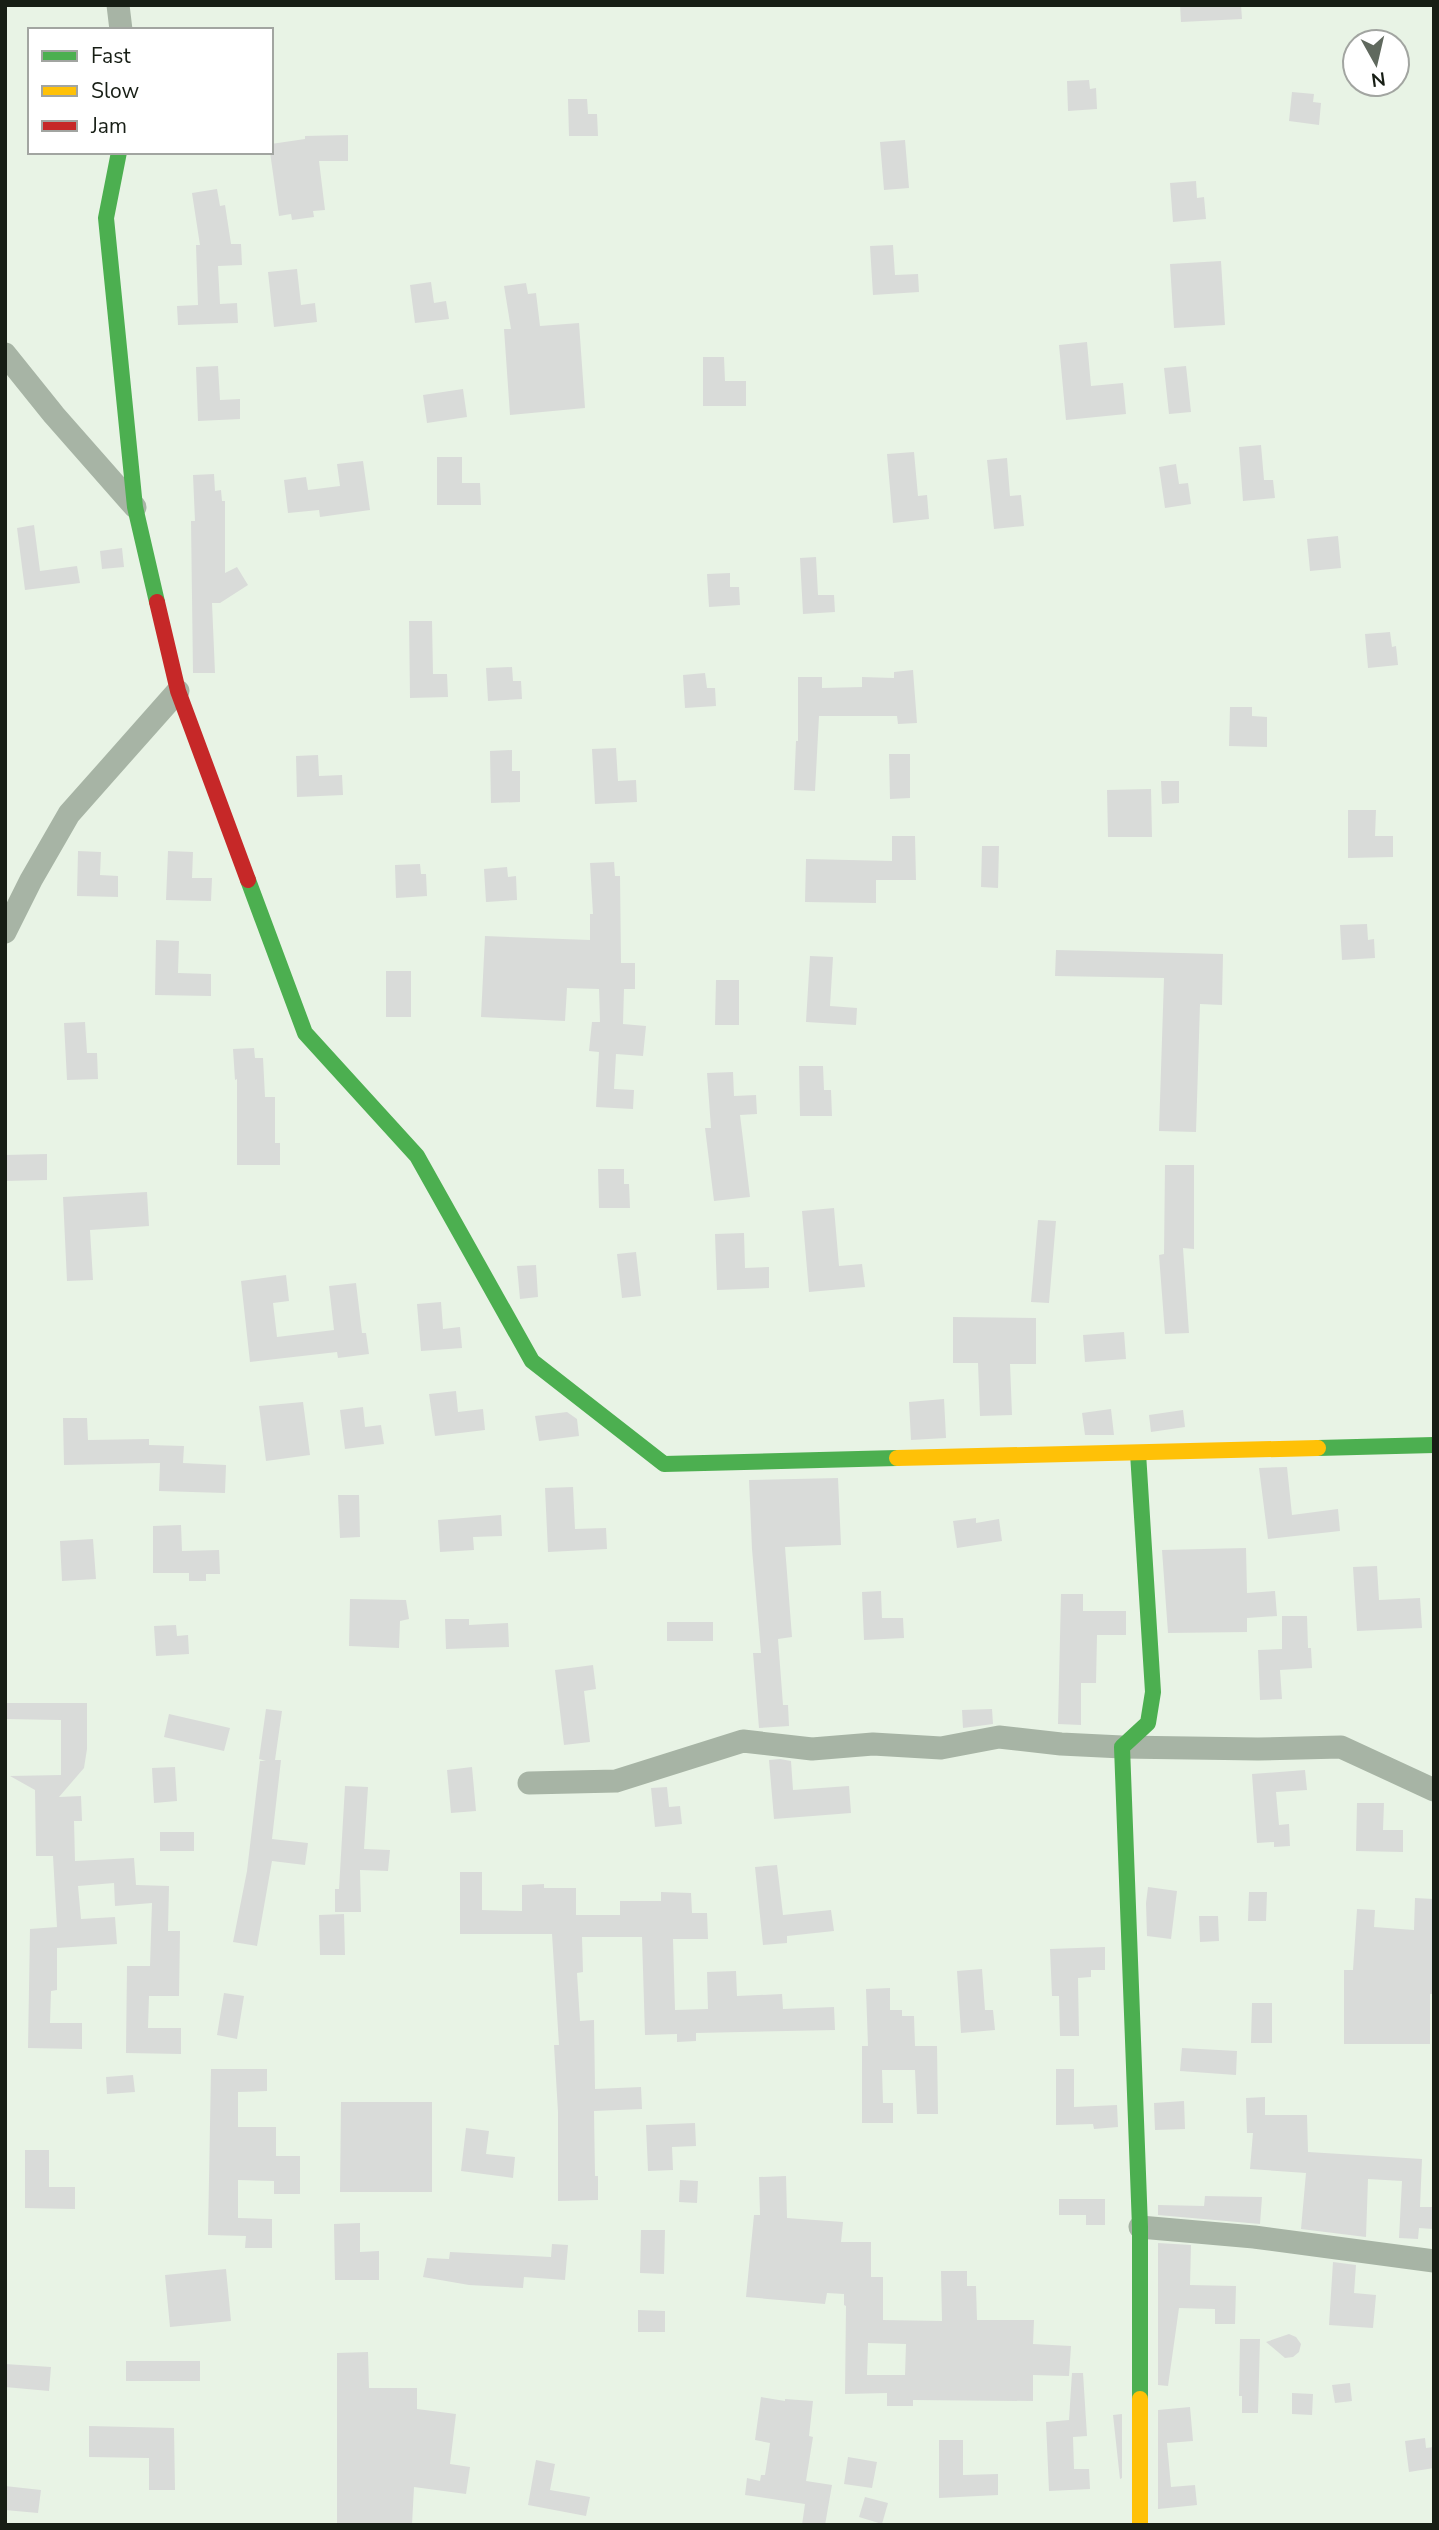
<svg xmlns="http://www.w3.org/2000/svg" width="1439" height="2530" font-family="'Nunito Sans',sans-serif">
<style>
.building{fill:#d9dbd9;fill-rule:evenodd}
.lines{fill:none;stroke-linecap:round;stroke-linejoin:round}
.street{stroke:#a7b4a5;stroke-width:23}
.fast{stroke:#4caf50;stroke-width:16}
.slow{stroke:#ffc107;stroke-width:16}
.jam{stroke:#c62828;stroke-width:16}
</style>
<rect width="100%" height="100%" fill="#e8f3e5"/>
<!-- building -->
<path class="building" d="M1180,5h61l1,14 -61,3z
M1089,80l1,9 6,-1 1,21 -29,2 -1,-30z
M1292,92l22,2 -1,8 8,1 -2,22 -30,-4z
M568,99h19l1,15h9l1,22h-29z
M348,135v26h-29l6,49 -12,1 1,6 -22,3 -1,-6 -12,2 -9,-64 1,-8 34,-5v-3z
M905,140l4,48 -25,2 -4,-48z
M1196,181l1,17 7,-1 2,22 -33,3 -3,-39z
M217,189l3,17 5,-1 6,39h10l1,21 -24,1 2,38 17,-1 1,20 -60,2 -1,-19 21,-1 -2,-60h4l-8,-52z
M893,245l2,30 23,-1 1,18 -46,3 -3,-49z
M1221,261l4,64 -51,3 -4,-64z
M297,269l4,36 14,-2 2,19 -43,5 -6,-55z
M431,282l3,21 12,-2 3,18 -34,4 -5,-38z
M526,283l2,11 8,-1 4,33 39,-3 6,85 -75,7 -6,-86h7l-7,-43z
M1087,342l4,44 32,-3 3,31 -60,6 -7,-75z
M703,357h21l1,24h21v25h-43z
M218,366l2,34 20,-1v20l-42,2 -2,-54z
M1186,366l5,46 -22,2 -5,-46z
M463,389l4,28 -40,6 -4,-28z
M1261,445l3,35h9l2,18 -32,3 -4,-54z
M914,452l4,44 9,-1 2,24 -36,4 -6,-69z
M437,457h25v26h18l1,22h-44z
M1007,458l3,38 11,-1 3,31 -30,3 -7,-69z
M363,461l7,49 -50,7 -1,-7 -31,3 -4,-33 22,-3 2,13 32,-4 -3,-22z
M1176,464l3,20 9,-1 3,21 -26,4 -6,-41z
M214,474l1,17 6,-1 1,11h3v72l12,-6 11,18 -28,18h-8l3,70h-22l-2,-152h4l-2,-46z
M34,525l6,46 37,-5 3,17 -55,7 -8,-62z
M1338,536l3,32 -31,3 -3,-32z
M122,548l2,19 -22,2 -2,-18z
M816,557l2,38h16l1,17 -32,2 -3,-56z
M730,573v14h9l1,18 -31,2 -2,-33z
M409,621h23l1,53h14l1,23 -38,1z
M1390,632l2,15 4,-1 2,19 -30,3 -3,-34z
M512,667l1,14h8l1,18 -34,2 -2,-33z
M913,670l4,53 -19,1 -1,-8h-78l-4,75 -21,-1 2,-49h2v-64h24v11l40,-1v-10l32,1v-6z
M705,673l2,15h8l1,18 -31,2 -2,-33z
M1230,707h22v9l15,1v30l-38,-1z
M616,748l2,33 18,-1 1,22 -42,2 -3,-55z
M512,750v21h8v31l-29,1 -1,-52z
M889,754h21v44l-20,1z
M318,755l1,21 23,-1 1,20 -46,2 -1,-41z
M1161,781h18v22l-17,1z
M1151,789l1,48h-44l-1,-47z
M1348,810h28l-1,26h18v21l-45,1z
M892,836h23l1,44h-40v23l-71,-1 1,-43 86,2z
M982,846h17l-1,42 -17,-1z
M78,851l23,1 -1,23 18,1v21l-41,-1z
M168,851l25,1 -1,26h20l-1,23 -45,-1z
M614,862l1,14h5l1,87h14v26h-11l-1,35 23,2 -3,30 -27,-2 -2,35 20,1 -1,19 -37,-2 3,-55 -10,-1 3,-29h8l-1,-33 -32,-1 -2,33 -84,-4 4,-81 105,4v-26h3l-3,-51z
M420,864l1,10h5l1,22 -31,2 -1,-33z
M507,867l1,10 8,-1 1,24 -31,2 -2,-33z
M1367,924l1,16 6,-1 1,19 -33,2 -2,-35z
M156,940l23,1 -1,32 33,1v22l-56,-1z
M1056,950l167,4 -1,51 -22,-1 -4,128 -37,-1 5,-153 -109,-2z
M810,956l23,1 -3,49 27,2 -1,17 -50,-3z
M386,971h25v46h-25z
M716,980h23v45h-24z
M85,1022l2,31h10l1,26 -31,1 -3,-57z
M254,1048l1,10h8l2,39h10v46h5v22h-43v-86l-2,1 -2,-31z
M799,1066h24l1,24h7l1,26h-32z
M733,1072l1,24 22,-1 1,19 -17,1 10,82 -36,4 -9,-73h6l-4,-55z
M47,1154v26l-42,1v-26z
M1165,1165h29v84l-11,-1 6,85 -24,1 -6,-79 5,-1z
M598,1169h26v15h5l1,24h-31z
M147,1192l2,34 -59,4 3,50 -26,1 -4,-84z
M834,1208l5,58 23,-2 3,23 -56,5 -7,-81z
M1038,1220l18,1 -7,82 -18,-1z
M744,1233l1,35 24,-1v21l-52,2 -2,-56z
M636,1252l5,44 -19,2 -5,-44z
M536,1265l2,32 -18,2 -3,-33z
M286,1275l3,26 -16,2 4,34 57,-7 -5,-44 27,-3 6,50h4l3,21 -31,4 -1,-6 -87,10 -9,-81z
M441,1302l2,27 17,-2 2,21 -41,3 -4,-47z
M953,1317l83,1v46h-26l2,51 -32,1 -2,-53h-25z
M1124,1332l2,27 -41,3 -2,-27z
M456,1391l2,21 25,-3 2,21 -50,6 -6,-42z
M944,1399l2,39 -35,2 -2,-38z
M303,1402l7,53 -44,6 -7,-55z
M363,1407l2,20 16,-2 3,19 -39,5 -5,-39z
M1111,1409l3,26h-29l-3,-22z
M1183,1410l2,17 -34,5 -2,-17z
M567,1412l10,7 2,17 -40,5 -4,-25z
M63,1418h24l1,22 61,-1v6l35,1 -1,17 43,2 -1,28 -66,-2 1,-28 -96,2z
M1287,1467l5,48 46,-6 2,22 -72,8 -9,-71z
M838,1478l3,67 -56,2 7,90 -14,2 5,66h5l1,21 -30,2 -6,-75h8l-9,-104 -3,-69z
M573,1487l2,42 31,-1 1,21 -59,3 -3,-64z
M338,1495h21l1,42 -20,1z
M501,1515l1,21 -29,1 1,13 -34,2 -2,-32z
M976,1518v5l23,-4 3,22 -45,7 -4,-27z
M181,1525l1,26 37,-1 1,24h-14v7h-17v-8h-36v-47z
M93,1539l3,40 -34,2 -2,-40z
M1246,1548l1,45 28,-2 2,25 -30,2v14l-79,1 -6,-83z
M1377,1566l2,34 41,-2 2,30 -65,3 -4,-64z
M881,1591l1,27h21l1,20 -40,2 -2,-48z
M1061,1594h22v17h43v24h-29l-1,48h-15v42l-23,-1z
M350,1599l56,1 3,19 -9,2 -1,27 -50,-2z
M1282,1616h25l1,32h3l1,20 -32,2 2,29 -22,1 -2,-50 24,-1z
M445,1619h24v6l39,-2 1,24 -63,2z
M667,1622h46v19h-46z
M176,1625l1,11 11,-1 1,19 -33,2 -2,-30z
M593,1665l3,24 -12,2 6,51 -26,3 -9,-75z
M5,1703h82v46l-3,19 -25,29 22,-1 1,25h-8l1,40 59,-3 2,27 33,1 -1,45h12l-1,65h-30l-1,32h33v26l-55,-1 1,-87h23l2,-63 -37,3 -1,-23 -36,3 3,33 34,-2 2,27 -60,4v42l-6,1 -1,32h32v26l-54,-1 2,-119 27,-2 -4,-71h-17l-1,-66 -25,-14 51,-1v-55l-56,-1z
M266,1709l16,2 -7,49h6l-9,79 36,4 -3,22 -33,-4 -15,85 -24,-4 14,-71 13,-110h6l-7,-2z
M992,1709l1,15 -30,4 -1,-18z
M169,1714l61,14 -6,23 -60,-14z
M780,1759l11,2 2,29 56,-4 2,27 -77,6 -5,-59z
M175,1767l2,34 -23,2 -2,-35z
M472,1767l4,44 -25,2 -4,-43z
M1305,1770l2,20 -31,2 3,33 10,-1 1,22 -16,1v-5l-17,1 -5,-69z
M345,1786l23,1 -4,62 26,1 -2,21 -28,-1 1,42h-26v-23h4z
M667,1787l2,20 11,-1 2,18 -27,3 -4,-39z
M1357,1803h27l-1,27h20v22l-47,-1z
M160,1832h34v19h-34z
M777,1865l6,50 48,-5 3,21 -47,5v7l-24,2 -8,-78z
M460,1872h22v38l40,1v-26l22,-1v4h32v27h44v-14h41v-9l30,1 1,20h15l1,26h-35l2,71 33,-1 -1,-37 29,-1 1,25 45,-2 1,15 51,-2 1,23 -139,3v8l-19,1v-8l-32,1 -3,-98h-60l1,35 -6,1 3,48 14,-1 1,69 46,-2 1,22 -48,2 1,65h3v24l-40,1v-89l-4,-67h5l-7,-111h-92z
M1148,1887l29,4 -6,48 -24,-3 -1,-33z
M1249,1892h18l-1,29h-18z
M1415,1898l19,1v95h-4v50h-86v-74h9l4,-61 18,1 -1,17 40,3z
M344,1914l1,41h-25l-1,-40z
M1199,1916h19l1,25 -19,1z
M1105,1947v23h-14v7l-13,1 1,58h-19l-1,-40h-7l-2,-47z
M982,1969l3,41h8l2,20 -34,3 -4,-62z
M890,1988v22h12v6h12l1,30h22l1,68h-21l-2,-44h-33l1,33h10v20h-31v-77h6l-2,-57z
M224,1993l20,3 -7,43 -20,-4z
M1252,2003h20v40h-21z
M1182,2048l55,3 -1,24 -56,-4z
M211,2069h56v22l-29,1v35h38v29h24v38h-26v-13l-36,-1v38l34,1v29h-27l1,-12 -38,-1z
M1056,2069h18v38l43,-2 1,22 -24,2 -1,-5 -37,1z
M133,2075l2,17 -28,2 -1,-17z
M1265,2097v18h42l1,37 114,7 -2,48h14l-1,22 -14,-1 -1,11 -19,-1 3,-57 -34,-2 -2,58 -65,-8 5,-56 -56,-4 3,-36h-6l-1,-35z
M1184,2101l1,28 -30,1 -1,-27z
M341,2102h91v90h-92z
M695,2123l1,23 -24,1 1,23 -25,1 -2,-46z
M466,2128l23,3 -3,23 29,3 -2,21 -52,-7z
M25,2150h24v37h26v22l-50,-1z
M786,2176l1,42 56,4 -2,20h30v35h12v43l59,1 -1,-50h26v15h9l1,34h57l-1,24 38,2 -2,30 -36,-1v26l-120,-1v6h-26v-13l-42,1 1,-88 -2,-1v-11l-17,-1 -2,11 -79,-7 8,-82h6l-1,-38zM868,2343l38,1 -1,31h-38z
M680,2180l18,1 -1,22 -18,-1z
M1205,2196l57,1 -2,27 -102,-9v-10l46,1z
M1059,2199h46v26h-19v-10h-27z
M360,2223v29l19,-1v29h-44l-1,-56z
M641,2230h24l-1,44 -24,-1z
M1158,2243l33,2 -1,40 46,1 -1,38h-20v-15l-36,-1 -11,78 -10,-1z
M552,2244l16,1 -3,35 -41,-3 -1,11 -54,-3 -46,-8 4,-19 22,1 1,-7 101,5z
M1333,2262l23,3 -2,28 22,2 -3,33 -44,-3z
M226,2269l5,52 -61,6 -5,-52z
M638,2310l27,1v21h-27z
M1289,2334l7,3 5,7 -2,8 -6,5 -8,1 -19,-16z
M1240,2339h20l-2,74h-16v-17h-3z
M368,2352l1,36h48v21l39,5 -6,50 20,3 -4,27 -52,-7 -2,38h-75v-172z
M126,2361h74v20h-74z
M5,2364l46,3 -2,24 -44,-4z
M1072,2373h11l4,63 -14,1 1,32h15l1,20 -41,2 -3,-69 23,-2z
M1350,2383l2,18 -17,2 -3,-18z
M1292,2393l21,1 -1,21 -20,-1z
M761,2397l24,4v-2l28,2 -4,35 4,1 -7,44 26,4 -7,40h-23l3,-21 -60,-9 2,-17 13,3 1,-6h4l5,-32 -15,-3z
M1190,2407l3,34 -26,2 4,44 24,-2 2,20 -39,4v-99z
M1122,2414v64l-2,1 -7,-64z
M89,2426l85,2 1,62h-26v-32l-60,-1z
M1425,2438l1,10 8,-1v21l-25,4 -4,-31z
M939,2440h24v35l35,-1v21l-59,3z
M848,2457l29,5 -5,26 -28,-4z
M536,2460l19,4 -5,26 40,7 -4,19 -58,-11z
M5,2486l36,4 -3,23 -33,-3z
M865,2497l23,6 -6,21 -23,-7z"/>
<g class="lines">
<!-- street -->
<path class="street" d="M118,5l3,25
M5,354l49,61 81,92
M5,932l26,-52 38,-66 109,-123
M529,1783l87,-2 127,-40 69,8 61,-5 68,4 58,-11 62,7 61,3 136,2 83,-2 93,43
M1140,2227l114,10 180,24"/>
<!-- fast -->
<path class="fast" d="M119,152l-13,66 29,289 22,95
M248,880l57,153 112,123 115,205 132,103 233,-6
M1318,1448l116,-3
M1138,1453l15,239 -5,31 -26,24 18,480v172"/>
<!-- slow -->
<path class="slow" d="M897,1458l421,-10
M1140,2399v126"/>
<!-- jam -->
<path class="jam" d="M157,602l21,89 70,189"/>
</g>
<!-- border -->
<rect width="1439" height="2530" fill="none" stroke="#171e15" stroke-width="14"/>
<!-- legend -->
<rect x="28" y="28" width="245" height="126" fill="#ffffff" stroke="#a2a5a1" stroke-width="2"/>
<rect x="42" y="51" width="35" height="10" fill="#4caf50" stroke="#a2a5a1" stroke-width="2"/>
<text x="91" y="63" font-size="21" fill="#171e15">Fast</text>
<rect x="42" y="86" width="35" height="10" fill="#ffc107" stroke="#a2a5a1" stroke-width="2"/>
<text x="91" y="98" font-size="21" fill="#171e15">Slow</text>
<rect x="42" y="121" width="35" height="10" fill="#c62828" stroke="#a2a5a1" stroke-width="2"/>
<text x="91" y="133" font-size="21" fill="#171e15">Jam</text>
<!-- north arrow -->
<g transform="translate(1376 63) rotate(172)"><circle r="33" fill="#ffffff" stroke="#a2a5a1" stroke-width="2"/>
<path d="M0-5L12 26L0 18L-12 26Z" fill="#60695e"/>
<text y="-10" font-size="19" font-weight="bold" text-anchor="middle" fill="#171e15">N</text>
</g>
</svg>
